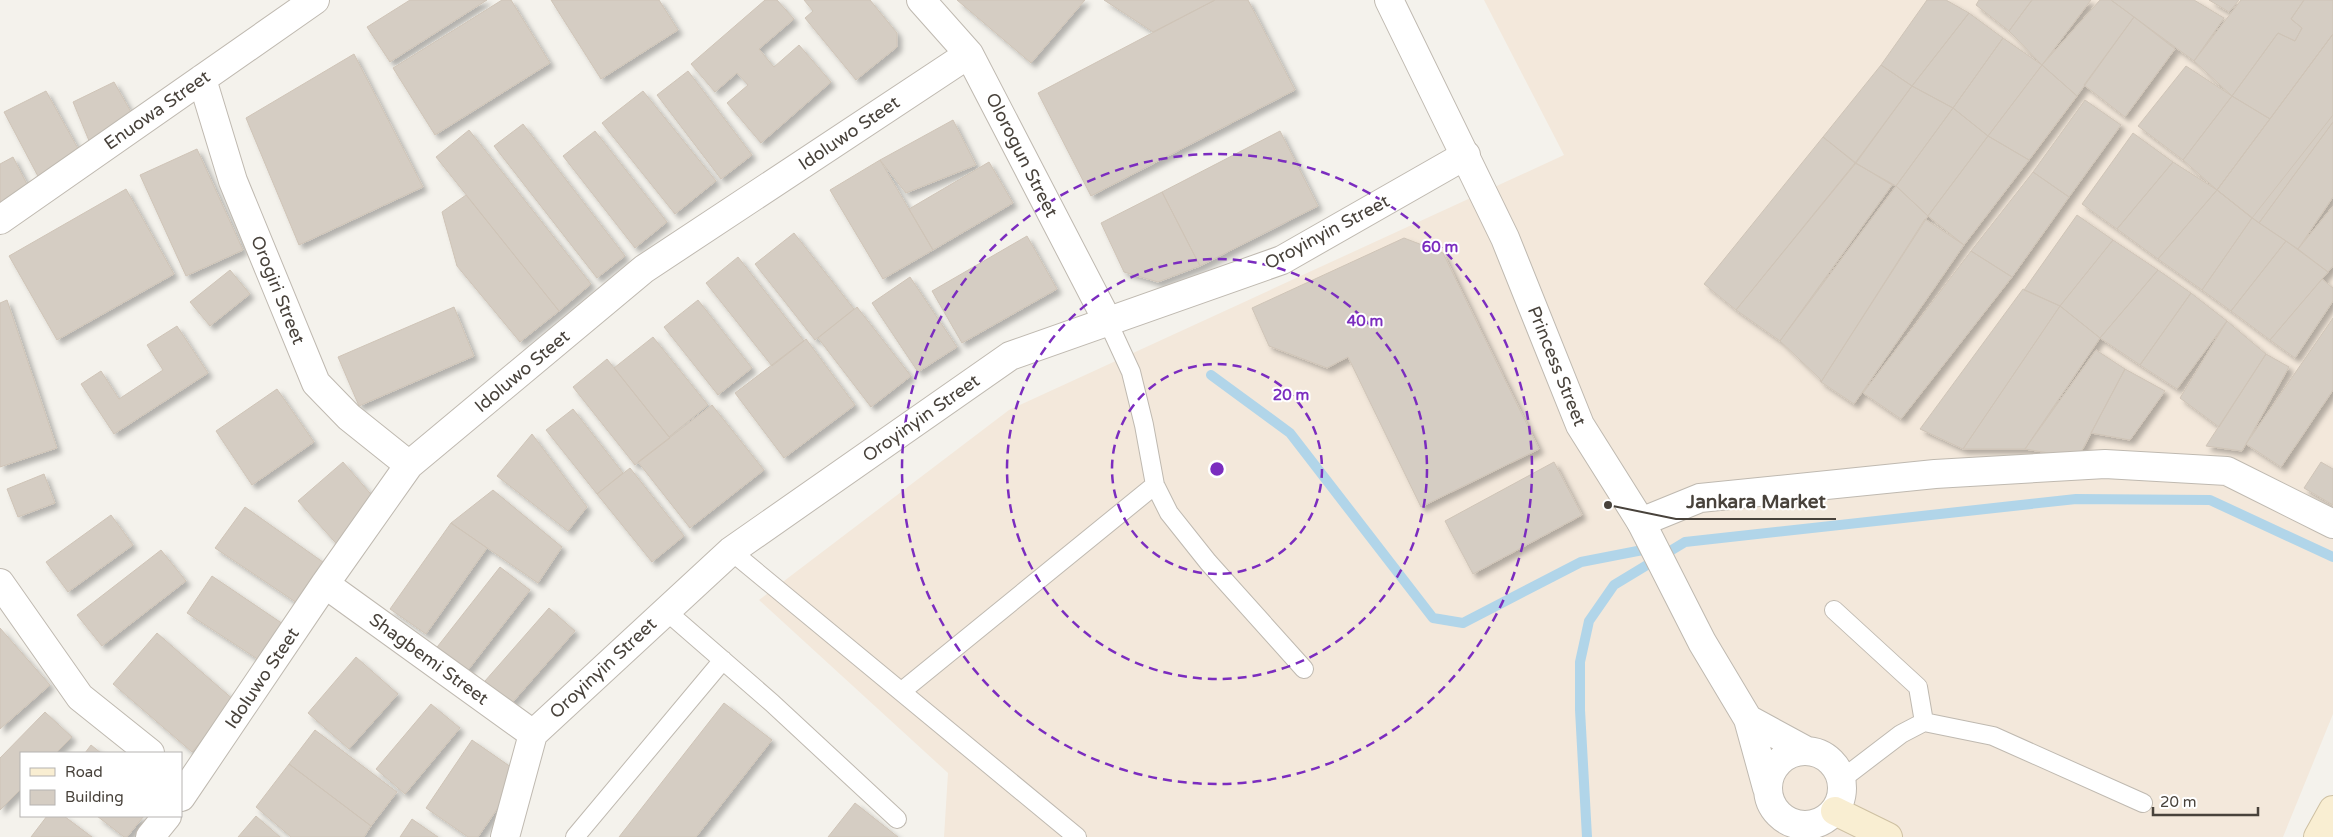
<svg xmlns="http://www.w3.org/2000/svg" width="2333" height="837" font-family="'Varela Round',sans-serif">
<style>
.commercial{fill:#f3e8db}
.lines{fill:none;stroke-linecap:round;stroke-linejoin:round}
.stream{stroke:#b1d5e9;stroke-width:10}
.building{fill:#d5cdc3;stroke:#cfc4b7;filter:url(#shadow)}
.service-casing{stroke:#bfb9b0;stroke-width:20}
.minor-casing{stroke:#bfb9b0;stroke-width:30}
.tertiary-casing{stroke:#bfb9b0;stroke-width:30}
.secondary-casing{stroke:#cec0a2;stroke-width:30}
.service{stroke:#fff;stroke-width:18}
.minor{stroke:#fff;stroke-width:28}
.tertiary{stroke:#fff;stroke-width:28}
.secondary{stroke:#f9eed2;stroke-width:28}
.ring{fill:none;stroke:#7b2cbf;stroke-width:2.5;stroke-dasharray:9 6}
.labels{text-anchor:middle;dominant-baseline:central;stroke-width:4;stroke-linejoin:round;paint-order:stroke}
.street-label{font-size:18px;fill:#48423b;stroke:#fff}
.centre{fill:#7b2cbf;stroke:#fff;stroke-width:2.5}
.ring-label{font-size:15px;text-anchor:middle;font-weight:bold;fill:#7b2cbf;stroke:#fff;stroke-width:4;stroke-linejoin:round;paint-order:stroke}
.leader{fill:none;stroke:#48423b;stroke-width:2}
.callout-dot{fill:#48423b;stroke:#fff;stroke-width:2}
.callout-label{font-size:19px;text-anchor:middle;font-weight:bold;fill:#48423b;stroke:#fff;stroke-width:4;stroke-linejoin:round;paint-order:stroke}
</style>
<defs>
<filter id="shadow"><feDropShadow dx="4.5" dy="4.5" stdDeviation="2.5" flood-color="#0004"/></filter>
</defs>
<rect width="100%" height="100%" fill="#f4f2ec"/>
<!-- commercial -->
<path class="commercial" d="M1484,0h849v714l-50,123h-1339l4,-64 -189,-173 250,-190 555,-255z"/>
<g class="lines">
<!-- stream -->
<path class="stream" d="M1211,375l79,58 143,185 30,5 118,-61 72,-14
M1587,837l-7,-127v-48l9,-41 25,-36 71,-43 391,-43 134,1 123,57"/>
</g>
<!-- building -->
<path class="building" d="M410,0h77l-97,62 -23,-35z
M502,0h9l39,63 -115,72 -42,-67z
M551,0h108l19,30 -77,49z
M765,0h12l17,19 -35,30 15,18 25,-22 32,37 -70,61 -34,-40 21,-18 -11,-12 -22,19 -24,-28z
M804,0h66l27,33v14l-41,33 -51,-62 8,-7z
M957,0h128l-54,63z
M1104,0h111l-62,32z
M1215,0h33l47,90 -204,106 -53,-103z
M1927,0h19l23,13 -57,73 -31,-21z
M1979,0h53l-23,31 -33,-26z
M2032,0h59l-49,65 -33,-34z
M2100,0h11l23,17 -57,79 -35,-31z
M2111,0h83l30,18 -30,43z
M2209,0h30l-10,12z
M2241,0h63l-13,19 11,9 -7,13 -17,-8 -46,63 -38,-35z
M2304,0h29v34l-63,85 -38,-23 46,-63 17,8 7,-13 -11,-9z
M1969,13l34,25 -50,70 -41,-22z
M2134,17l41,32 -50,68 -41,-32z
M2333,34v81l-81,103 -35,-28z
M2333,34v88l-74,101 -42,-33z
M2003,38l39,27 -54,71 -35,-28z
M354,54l69,133 -124,58 -53,-127z
M1881,65l31,21 -56,77 -33,-26z
M2042,65l35,31 -48,64 -41,-24z
M2186,66l46,30 -49,64 -45,-34z
M688,71l64,84 -31,24 -64,-84z
M114,82l21,37 -43,29 -19,-46z
M1912,86l41,22 -57,78 -41,-23z
M46,91l35,63 -40,28 -37,-70z
M643,91l73,90 -41,33 -73,-91z
M2232,96l38,23 -53,71 -34,-30z
M2085,100l36,25 -52,72 -36,-25z
M1953,108l35,28 -60,80 -32,-30z
M953,120l23,45 -70,28 -26,-33z
M2333,122v75l-35,52 -39,-26z
M523,124l102,132 -28,22 -103,-132z
M469,130l122,154 -32,27 -123,-154z
M595,131l72,91 -32,26 -72,-92z
M1280,131l38,75 -118,60 -38,-74z
M2133,133l40,29 -56,67 -35,-25z
M1988,136l41,24 -65,85 -36,-29z
M1823,137l32,26 -119,147 -32,-26z
M197,149l46,101 -57,26 -46,-101z
M13,157l18,35 -31,16v-44z
M880,160l53,90 -50,29 -53,-89z
M989,162l24,41 -80,47 -24,-41z
M2173,162l44,28 -59,69 -41,-30z
M1856,163l36,22 -112,156 -44,-31z
M2033,172l36,25 -57,80 -41,-26z
M1896,186l32,30 -107,166 -1,-3 -40,-38z
M126,189l48,85 -117,66 -48,-84z
M2217,190l35,28 -50,72 -44,-31z
M1162,192l38,74 -42,16 -34,-10 -23,-49z
M466,195l93,116 -39,31 -63,-76 -15,-54z
M2333,206v60l-5,6 -30,-23z
M2077,215l36,25 -53,66 -36,-16z
M2252,218l34,23 -55,70 -29,-21z
M1925,219l39,26 -110,159 -33,-22z
M794,233l60,76 -39,31 -60,-76z
M1027,236l30,53 -95,54 -30,-52z
M1404,238l39,15 96,196 -118,58 -73,-150 -21,11 -58,-22 -17,-38z
M2113,240l45,30 -58,68 -40,-32z
M2286,241l42,31 -58,68 -39,-29z
M1971,251l41,26 -111,142 -38,-26z
M738,257l66,84 -32,25 -66,-83z
M230,270l20,24 -40,32 -20,-24z
M2158,270l33,23 -51,72 -40,-27z
M910,277l47,70 -39,25 -46,-69z
M2322,279l11,9v13l-38,57 -25,-18z
M2023,289l37,17 -97,143 -43,-20z
M2191,293l36,28 -50,68 -37,-24z
M7,300l50,148 -57,19v-164z
M698,300l54,68 -34,27 -54,-68z
M2060,306l40,32 -75,111h-62z
M454,307l20,49 -115,50 -21,-49z
M857,307l54,69 -40,31 -53,-69z
M2333,318v72l-52,77 -35,-23z
M2227,321l39,33 -47,73 -39,-29z
M177,326l31,47 -94,61 -33,-50 20,-13 18,28 44,-29 -16,-25z
M653,337l55,68 -39,32 -55,-69z
M806,339l49,66 -71,53 -49,-65z
M2096,350l29,19 -47,89 -53,-9z
M2266,354l23,13 -47,84 -36,-5z
M607,359l63,79 -35,27 -62,-78z
M2125,369l40,22 -35,49 -39,-7z
M277,389l37,53 -62,43 -36,-54z
M712,405l52,65 -74,58 -52,-66z
M573,409l50,64 -26,21 -51,-64z
M532,434l55,73 -19,24 -71,-55z
M343,462l33,38 -34,50 -44,-49z
M1554,462l28,53 -109,59 -28,-53z
M2321,462l12,7v36l-29,-17z
M630,468l54,68 -32,26 -55,-68z
M44,474l11,29 -37,14 -11,-28z
M493,490l69,57 -24,36 -87,-60z
M245,507l85,60 -27,40 -88,-59z
M111,515l22,30 -65,47 -22,-30z
M451,523l36,25 -61,86 -36,-25z
M161,550l25,31 -84,65 -25,-31z
M500,567l30,23 -65,84 -31,-23z
M212,576l74,50 -24,36 -75,-49z
M549,608l26,23 -64,73 -26,-23z
M0,628l50,57 -50,44z
M157,633l78,68 -43,51 -79,-68z
M356,657l42,37 -49,55 -41,-36z
M724,703l48,37 -76,97h-77z
M431,704l29,24 -55,66 -29,-25z
M45,712l27,25 -16,16h-35v36l-21,21v-52z
M315,730l82,62 -26,34 -82,-62z
M472,740l49,34 -43,63h-10l-42,-29z
M91,745l10,8h-16z
M289,764l82,62 -7,11h-73l-35,-30z
M855,803l43,34h-70z
M47,816h17l28,21h-61z
M97,816h47l-17,21h-3z
M256,816l24,21h-42z
M412,819l26,18h-38z"/>
<g class="lines">
<!-- service casing -->
<g class="service-casing">
<path id="service" d="M1107,320l24,52 13,53 11,60 14,28 39,49 96,107
M731,551l346,286
M665,610l107,93 125,116
M1834,610l84,77 6,35
M902,691l253,-206
M1842,779l59,-45 23,-12 69,14 150,67
M575,837l148,-177"/>
</g>
<!-- minor casing -->
<g class="minor-casing">
<path id="minor" d="M921,0l48,54 138,266
M202,79l31,102 83,202 33,34 60,48
M0,220l315,-220
M1641,522l59,-24 235,-24 170,-10 122,7 106,53
M0,583l80,114 70,56
M325,584l208,150
M181,797l144,-213 84,-119 235,-196 325,-215
M150,837l17,-21
M505,837l28,-103 198,-183 279,-195 272,-96 184,-105"/>
</g>
<!-- tertiary casing -->
<g class="tertiary-casing">
<path id="tertiary" d="M1389,0l116,238 75,187 61,97 61,120 46,77 19,69
M1748,719l57,31
M1768 788a37 37 0 1 1 74 0a37 37 0 1 1-74 0Z"/>
</g>
<!-- secondary casing -->
<g class="secondary-casing">
<path id="secondary" d="M1835,811l53,26
M2318,837l15,-27"/>
</g>
<!-- service -->
<use href="#service" class="service"/>
<!-- minor -->
<use href="#minor" class="minor"/>
<!-- tertiary -->
<use href="#tertiary" class="tertiary"/>
<!-- secondary -->
<use href="#secondary" class="secondary"/>
</g>
<!-- distance rings -->
<g class="ring">
<circle cx="1217" cy="469" r="105"/>
<circle cx="1217" cy="469" r="210"/>
<circle cx="1217" cy="469" r="315"/>
</g>
<g class="labels">
<!-- street labels -->
<g class="street-label">
<text transform="translate(157 110) rotate(-35)">Enuowa Street</text>
<text transform="translate(849 133) rotate(-34)">Idoluwo Steet</text>
<text transform="translate(1022 155) rotate(63)">Olorogun Street</text>
<text transform="translate(1327 232) rotate(-28)">Oroyinyin Street</text>
<text transform="translate(278 290) rotate(68)">Orogiri Street</text>
<text transform="translate(1557 366) rotate(68)">Princess Street</text>
<text transform="translate(522 371) rotate(-40)">Idoluwo Steet</text>
<text transform="translate(921 418) rotate(-35)">Oroyinyin Street</text>
<text transform="translate(429 659) rotate(36)">Shagbemi Street</text>
<text transform="translate(603 668) rotate(-43)">Oroyinyin Street</text>
<text transform="translate(262 678) rotate(-56)">Idoluwo Steet</text>
</g>
</g>
<circle cx="1217" cy="469" r="8" class="centre"/>
<g class="ring-label">
<text x="1440" y="252">60 m</text>
<text x="1365" y="326">40 m</text>
<text x="1291" y="400">20 m</text>
</g>
<!-- callouts -->
<path class="leader" d="M1608 505L1676 519H1836"/>
<circle class="callout-dot" cx="1608" cy="505" r="5"/>
<g class="callout-label">
<text x="1756" y="508">Jankara Market</text>
</g>
<!-- legend -->
<rect x="20" y="752" width="162" height="65" fill="#ffffff" stroke="#b6b3b1"/>
<rect x="30" y="768" width="25" height="8" fill="#f9eed2" stroke="#b6b3b1"/>
<text x="65" y="777" font-size="15" fill="#48423b">Road</text>
<rect x="30" y="790" width="25" height="15" fill="#d5cdc3" stroke="#b6b3b1"/>
<text x="65" y="802" font-size="15" fill="#48423b">Building</text>
<!-- scale -->
<path d="M2153 807v8h105v-8" fill="none" stroke="#48423b" stroke-width="2.5"/>
<text x="2160" y="807" font-size="15" fill="#48423b" stroke="#ffffff" stroke-width="4" paint-order="stroke">20 m</text>
</svg>
